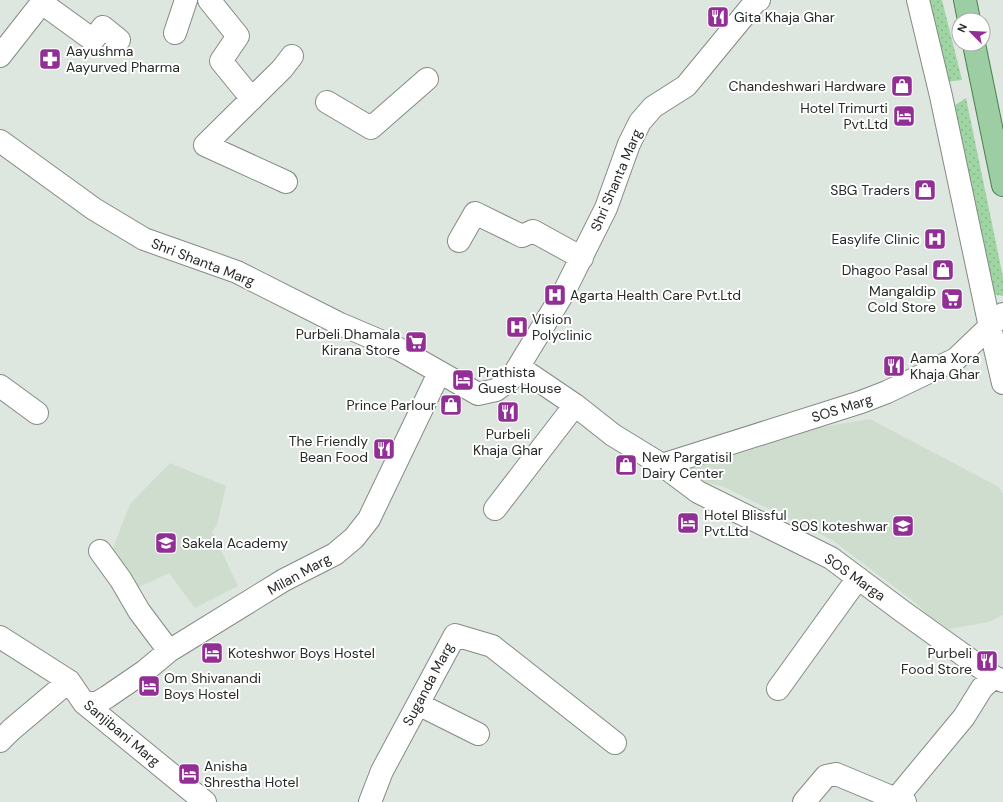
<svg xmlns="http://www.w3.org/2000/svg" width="1003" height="802" font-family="'DM Sans',sans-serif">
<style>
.built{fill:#cfddcf}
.grass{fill:url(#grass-dots)}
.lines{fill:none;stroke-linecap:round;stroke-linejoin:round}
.minor-casing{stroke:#838b84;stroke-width:24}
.primary-casing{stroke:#497f4f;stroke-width:24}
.minor{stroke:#fff;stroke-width:22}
.primary{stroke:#9dcda3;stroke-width:22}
.labels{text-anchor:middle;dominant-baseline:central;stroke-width:4;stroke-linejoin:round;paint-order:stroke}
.poi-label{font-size:14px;fill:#272b27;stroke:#fff;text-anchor:start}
.street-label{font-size:14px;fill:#272b27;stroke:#fff}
</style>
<defs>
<pattern id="grass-dots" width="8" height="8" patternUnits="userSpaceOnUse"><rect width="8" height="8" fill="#9ed5a2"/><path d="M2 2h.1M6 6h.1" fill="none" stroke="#88b78c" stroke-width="1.8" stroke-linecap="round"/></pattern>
</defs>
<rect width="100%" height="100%" fill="#dee7df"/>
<!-- built -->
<path class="built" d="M870,419l129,68 4,7v121l-14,7 -40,7 -21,-14 -11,-11 -85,-64 -108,-53 -50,-13 105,-40z
M170,463l56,23 -9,39 -5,6 26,55 -43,22 -26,-35 -36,17 -23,-34 20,-52z"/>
<!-- grass -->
<path class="grass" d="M926,0h16l20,80 -16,2z
M966,98l37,179v19l-13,-2 -38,-187z"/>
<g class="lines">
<!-- minor casing -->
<g class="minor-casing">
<path id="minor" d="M209,0l29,36 -17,25 31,38
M918,0l23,96 49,231 13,56
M42,3l51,37 10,-13 16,13
M175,33l11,-33
M0,56l44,-56
M327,102l44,26 56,-49
M0,141l94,68 50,30 93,33 103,52 59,25 79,45 18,-4 15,-11 53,-87 42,-84 23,-64 11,-22 13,-15 33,-21 70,-85 3,-1
M286,182l-81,-37 77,-76 10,-13
M459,241l16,-28 47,23 11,-5 49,27
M519,367l56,38 38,30 49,30 36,27 133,66 71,53 92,66 9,4
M0,386l37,27
M662,465l199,-63 26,-10 69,-33 47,-45
M495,509l80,-104
M100,551l21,29 18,31 30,40
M0,637l69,44 15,22 121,99
M778,689l80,-111
M84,703h13l10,-6 38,-26 24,-20 115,-71 51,-26 19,-16 15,-19 70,-146
M418,704l60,30
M0,741l11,-11 58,-49
M370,802l12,-31 73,-136 37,11 123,97
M804,802l22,-26 10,-2 60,25
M905,802l-9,-3 68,-82 18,-29 12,-11"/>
</g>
<!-- primary casing -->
<g class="primary-casing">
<path id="primary" d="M965,0l4,20
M974,44l29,141"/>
</g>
<!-- minor -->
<use href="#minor" class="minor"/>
<!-- primary -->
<use href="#primary" class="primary"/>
</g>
<!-- icons -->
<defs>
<g id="restaurant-square" transform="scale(1.15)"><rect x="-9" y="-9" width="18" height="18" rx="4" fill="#922f95" stroke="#fff"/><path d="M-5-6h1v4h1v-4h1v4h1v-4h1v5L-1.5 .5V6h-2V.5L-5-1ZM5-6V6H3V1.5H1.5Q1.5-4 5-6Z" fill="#fff"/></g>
<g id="pharmacy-square" transform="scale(1.15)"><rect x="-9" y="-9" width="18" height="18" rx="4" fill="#922f95" stroke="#fff"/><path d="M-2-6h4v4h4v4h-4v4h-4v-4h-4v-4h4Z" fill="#fff"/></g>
<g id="shop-square" transform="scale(1.15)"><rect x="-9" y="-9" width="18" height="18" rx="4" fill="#922f95" stroke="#fff"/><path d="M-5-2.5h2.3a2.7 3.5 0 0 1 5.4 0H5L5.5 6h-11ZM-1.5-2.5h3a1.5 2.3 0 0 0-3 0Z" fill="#fff"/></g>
<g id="hotel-square" transform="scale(1.15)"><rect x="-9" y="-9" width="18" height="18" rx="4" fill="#922f95" stroke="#fff"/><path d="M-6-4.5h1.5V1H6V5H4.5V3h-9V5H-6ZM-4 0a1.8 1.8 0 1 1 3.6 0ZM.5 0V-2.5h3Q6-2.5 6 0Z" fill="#fff"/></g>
<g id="hospital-square" transform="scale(1.15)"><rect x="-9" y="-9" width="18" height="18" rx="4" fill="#922f95" stroke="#fff"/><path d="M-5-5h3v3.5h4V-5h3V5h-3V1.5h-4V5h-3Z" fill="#fff"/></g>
<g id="supermarket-square" transform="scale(1.15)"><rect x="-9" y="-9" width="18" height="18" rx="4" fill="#922f95" stroke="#fff"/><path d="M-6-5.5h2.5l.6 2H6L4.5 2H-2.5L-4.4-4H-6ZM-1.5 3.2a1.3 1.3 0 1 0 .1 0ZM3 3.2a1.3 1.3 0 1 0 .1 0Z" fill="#fff"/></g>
<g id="school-square" transform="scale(1.15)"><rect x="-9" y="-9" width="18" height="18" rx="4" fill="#922f95" stroke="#fff"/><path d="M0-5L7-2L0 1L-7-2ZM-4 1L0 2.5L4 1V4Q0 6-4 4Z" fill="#fff"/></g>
</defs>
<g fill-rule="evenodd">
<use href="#restaurant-square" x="718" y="17"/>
<use href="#pharmacy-square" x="50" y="59"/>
<use href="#shop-square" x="902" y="86"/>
<use href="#hotel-square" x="904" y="116"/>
<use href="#shop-square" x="925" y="190"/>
<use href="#hospital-square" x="935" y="239"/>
<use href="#shop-square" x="943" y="270"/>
<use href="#hospital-square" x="555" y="295"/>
<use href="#supermarket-square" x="952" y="299"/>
<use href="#hospital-square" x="517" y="327"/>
<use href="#supermarket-square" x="416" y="342"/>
<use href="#restaurant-square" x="894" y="366"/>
<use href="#hotel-square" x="463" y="380"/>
<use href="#shop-square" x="451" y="405"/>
<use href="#restaurant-square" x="508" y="412"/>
<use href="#restaurant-square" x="384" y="449"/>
<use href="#shop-square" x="626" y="465"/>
<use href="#hotel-square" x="688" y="523"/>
<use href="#school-square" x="903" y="526"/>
<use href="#school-square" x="166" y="543"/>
<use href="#hotel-square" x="212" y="653"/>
<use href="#restaurant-square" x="987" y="661"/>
<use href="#hotel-square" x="149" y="686"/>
<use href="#hotel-square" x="189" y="774"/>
</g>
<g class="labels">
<!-- poi labels -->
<g class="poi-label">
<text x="734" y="17">Gita Khaja Ghar</text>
<text x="66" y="51">Aayushma<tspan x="66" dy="16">Aayurved Pharma</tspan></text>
<text x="886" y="86" text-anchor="end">Chandeshwari Hardware</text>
<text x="888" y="108" text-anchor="end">Hotel Trimurti<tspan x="888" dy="16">Pvt.Ltd</tspan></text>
<text x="910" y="190" text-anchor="end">SBG Traders</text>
<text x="920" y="239" text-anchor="end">Easylife Clinic</text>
<text x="928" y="270" text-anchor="end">Dhagoo Pasal</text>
<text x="936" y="291" text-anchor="end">Mangaldip<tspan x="936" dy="16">Cold Store</tspan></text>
<text x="570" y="295">Agarta Health Care Pvt.Ltd</text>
<text x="532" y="319">Vision<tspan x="532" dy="16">Polyclinic</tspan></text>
<text x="400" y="334" text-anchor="end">Purbeli Dhamala<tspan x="400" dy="16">Kirana Store</tspan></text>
<text x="910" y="358">Aama Xora<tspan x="910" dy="16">Khaja Ghar</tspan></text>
<text x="478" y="372">Prathista<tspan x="478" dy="16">Guest House</tspan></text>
<text x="436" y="405" text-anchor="end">Prince Parlour</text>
<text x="508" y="434" text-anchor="middle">Purbeli<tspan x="508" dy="16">Khaja Ghar</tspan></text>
<text x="368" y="441" text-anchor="end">The Friendly<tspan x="368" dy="16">Bean Food</tspan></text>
<text x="642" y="457">New Pargatisil<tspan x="642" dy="16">Dairy Center</tspan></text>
<text x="704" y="515">Hotel Blissful<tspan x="704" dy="16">Pvt.Ltd</tspan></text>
<text x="888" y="526" text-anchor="end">SOS koteshwar</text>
<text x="182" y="543">Sakela Academy</text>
<text x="228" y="653">Koteshwor Boys Hostel</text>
<text x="972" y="653" text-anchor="end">Purbeli<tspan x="972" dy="16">Food Store</tspan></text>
<text x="164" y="678">Om Shivanandi<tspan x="164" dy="16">Boys Hostel</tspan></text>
<text x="204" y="766">Anisha<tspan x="204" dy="16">Shrestha Hotel</tspan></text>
</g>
<!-- street labels -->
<g class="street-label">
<text transform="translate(616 180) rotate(-67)">Shri Shanta Marg</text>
<text transform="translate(203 262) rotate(21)">Shri Shanta Marg</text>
<text transform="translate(842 408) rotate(-18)">SOS Marg</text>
<text transform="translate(299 574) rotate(-29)">Milan Marg</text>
<text transform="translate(855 577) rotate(35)">SOS Marga</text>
<text transform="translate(428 684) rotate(-62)">Suganda Marg</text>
<text transform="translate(122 733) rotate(40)">Sanjibani Marg</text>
</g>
</g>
<!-- north arrow -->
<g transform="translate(971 32) rotate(294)"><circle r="19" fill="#ffffff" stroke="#a9aaa9"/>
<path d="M0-3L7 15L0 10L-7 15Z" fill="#922f95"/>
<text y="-6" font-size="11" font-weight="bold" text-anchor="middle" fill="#272b27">N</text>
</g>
</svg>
